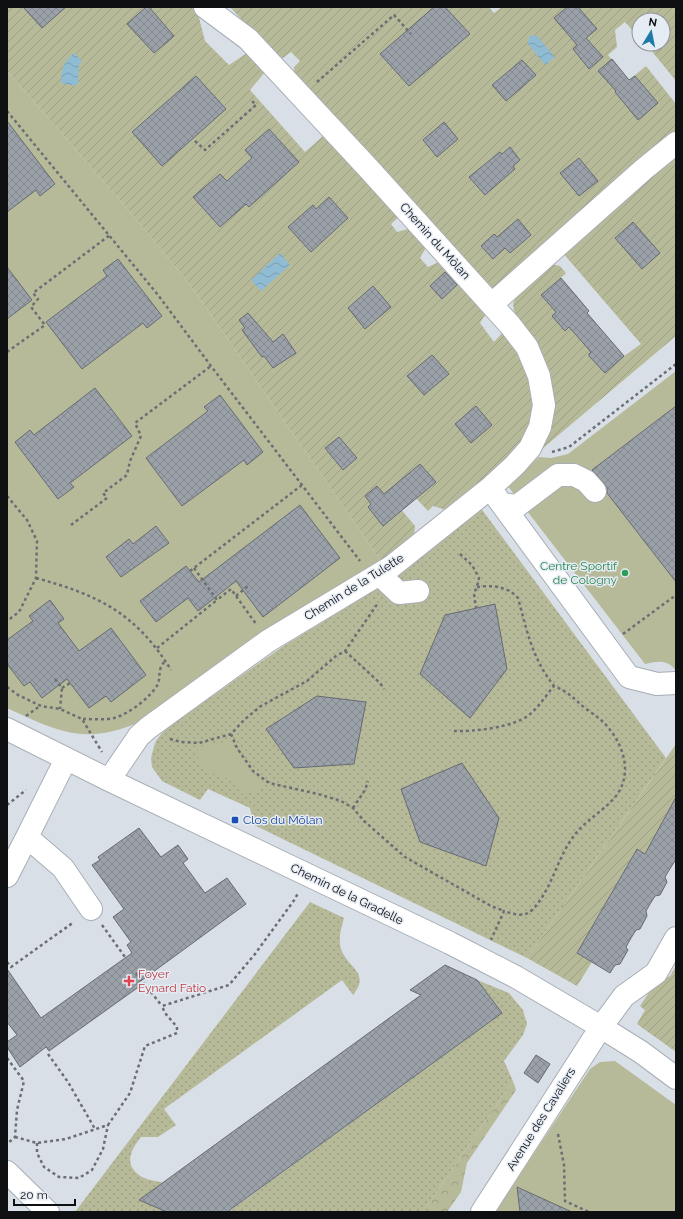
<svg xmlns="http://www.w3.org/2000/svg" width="683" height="1219" font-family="Raleway,sans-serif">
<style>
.grass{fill:url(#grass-dots)}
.forest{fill:url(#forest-crowns)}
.park{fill:#b7ba99}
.garden{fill:url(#garden-furrows)}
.water{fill:url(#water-waves)}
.building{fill:url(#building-cross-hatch);stroke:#656b72}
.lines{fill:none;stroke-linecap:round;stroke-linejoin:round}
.minor-casing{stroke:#a8aeb5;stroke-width:24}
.path{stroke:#6b6f73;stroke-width:2.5;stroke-dasharray:3 3;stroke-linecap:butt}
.minor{stroke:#fff;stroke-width:22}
.leisure-dot{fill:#2e9e5b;stroke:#e6ecf4;stroke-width:1.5}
.transit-dot{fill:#1a4fb4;stroke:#e6ecf4;stroke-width:1.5}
.health-dot{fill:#e0444e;stroke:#e6ecf4;stroke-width:1.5}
.labels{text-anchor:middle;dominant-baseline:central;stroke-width:3;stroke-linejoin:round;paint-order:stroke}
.street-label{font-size:12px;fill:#0d0f11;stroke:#e6ecf4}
.leisure-label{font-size:12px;fill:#27864d;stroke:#e6ecf4;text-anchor:end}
.transit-label{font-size:12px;fill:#164399;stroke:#e6ecf4;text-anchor:start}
.health-label{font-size:12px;fill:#be3a42;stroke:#e6ecf4;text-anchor:start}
</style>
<defs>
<pattern id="grass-dots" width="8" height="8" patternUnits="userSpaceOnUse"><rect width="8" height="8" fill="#b7ba99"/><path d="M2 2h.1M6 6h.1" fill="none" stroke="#9c9f83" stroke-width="1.8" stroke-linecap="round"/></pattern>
<pattern id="forest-crowns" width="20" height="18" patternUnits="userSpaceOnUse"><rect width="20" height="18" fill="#b7ba99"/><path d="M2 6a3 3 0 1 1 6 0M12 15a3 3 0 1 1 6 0" fill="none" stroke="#9c9f83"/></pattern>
<pattern id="garden-furrows" width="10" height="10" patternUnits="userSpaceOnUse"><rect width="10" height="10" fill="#b7ba99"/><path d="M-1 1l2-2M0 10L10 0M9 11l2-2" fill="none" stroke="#9c9f83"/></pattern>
<pattern id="water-waves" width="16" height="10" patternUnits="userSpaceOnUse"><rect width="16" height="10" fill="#8fbcd2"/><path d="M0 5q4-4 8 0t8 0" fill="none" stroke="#7aa0b3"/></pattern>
<pattern id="building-cross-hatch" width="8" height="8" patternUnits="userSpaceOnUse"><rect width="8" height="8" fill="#9ba1a8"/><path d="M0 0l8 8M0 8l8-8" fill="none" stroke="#848990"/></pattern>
</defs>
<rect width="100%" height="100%" fill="#d9dfe7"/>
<!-- grass -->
<path class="grass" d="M480,507l186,251 -139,200 -273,-133 -4,-17 -42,-19 -8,11 -38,-19 -10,-14 -1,-9 2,-8 3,-9 6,-8 12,-10 108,-76 104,-64z
M310,902l34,16c-3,10 -6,21 -3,31 7,20 30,23 12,46l-11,-15 -178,129 12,16 -18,12h-17c-11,14 -18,28 1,40 6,3 15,4 22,6l-24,17 27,12h-92z
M477,980l32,13 14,17 4,14 -4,11 -19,26 9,20 -90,131h-195l274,-199z"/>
<!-- forest -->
<path class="forest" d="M513,1081l3,9 -49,73 -6,29 -14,20h-24z"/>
<!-- park -->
<path class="park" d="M7,71l129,148 55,67 190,275 -244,162c-53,23 -82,7 -130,-15z
M676,371v300c-8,-12 -19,-10 -31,-7l-138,-179 32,-28 12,1 17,-4z
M230,741l19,28 14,14c-4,8 -12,11 -21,11l-13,-15 -20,-7 -6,-6 -5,-8v-11z
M615,1061l61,44v107h-181l95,-143 10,-7z"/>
<!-- garden -->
<path class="garden" d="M7,7h185l6,7 7,27 24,24 18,-12 18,19 -15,18 55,62 18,-16 77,80 -9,8 6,8 14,-4 16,18 -7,12 8,9 13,-6 46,51 -7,11 14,19 9,-10c22,32 43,69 23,107 -6,11 -21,22 -31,30 -16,13 -33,27 -49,41l-13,-4 -5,5 -14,-15 -14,12 15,18 -1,10 -33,25 -190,-275 -55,-67 -129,-148z
M230,7h259l5,6 8,-6h174v74l-30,-37h17v-24h-24v8l-5,4 -9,-10 -10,8 2,17 -9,8 21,25 17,-14 30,38v30l-179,154h-10l-106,-116 -1,-7 -86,-90v-8l6,-6 -9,-9 -8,6 -8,-3z
M676,154v182l-134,113 -1,-3 -6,-103 -21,-32 -1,-7 3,-9 35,-31 9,2 6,7 -7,7 14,17 3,-2 13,16 -2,3 37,42 17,-12 -79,-92z
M676,744v55l-31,55 -9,-4 -59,103 15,9 -15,24 -50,-28z
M676,966v86l-39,-28 8,-14 -5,-4 16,-24 14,-6z"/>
<!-- water -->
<path class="water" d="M532,35l5,1 18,21 -10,8 -17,-21 1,-7z
M74,53l8,8 -3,4 -1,20h-8l-9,-2c1,-15 2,-20 13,-30z
M280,253l10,12 -29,26 -10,-11z"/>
<!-- building -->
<path class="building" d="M23,7h43l-24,21z
M146,7h3l25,29 -20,17 -27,-29z
M434,7h11l25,27 -61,52 -29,-32z
M567,7h11l19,22 -11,9 17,19 -14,12 -16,-20 4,-4 -23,-27z
M612,59l17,21 6,-4 23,27 -20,17 -23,-28 1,-1 -18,-20z
M522,60l14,15 -30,26 -14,-16z
M196,76l30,33 -64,57 -30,-34z
M7,121l48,63 -15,12 -4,-6 -29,22z
M444,122l14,17 -21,18 -14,-17z
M269,129l30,33 -50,45 -3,-3 -26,23 -27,-30 27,-23 7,7 25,-23 -7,-8z
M510,147l10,13 -7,6 2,3 -30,26 -16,-18 31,-25 2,2z
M579,158l19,23 -19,15 -19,-23z
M329,197l19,21 -37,34 -23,-25 25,-22 3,4z
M518,219l13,16 -21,18 -5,-5 -12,11 -12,-13 13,-12 3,3z
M633,222l27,31 -18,16 -27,-31z
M118,259l44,57 -15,12 -4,-5 -61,46 -36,-47 61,-46 -4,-6z
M7,267l25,33 -25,19z
M445,272l12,13 -15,14 -12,-13z
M561,278l28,33 -2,2 37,43 -19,17 -16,-17v-2l2,-2 -22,-25 -4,4 -13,-15 4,-4 -15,-17z
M373,286l18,21 -26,22 -17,-21z
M248,313l25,29 10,-8 13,19 -23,15 -9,-12 -2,1 -20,-27 3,-2 -6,-8z
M432,355l17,19 -25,21 -17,-19z
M95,388l37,48 -62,47 4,4 -16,12 -43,-57 15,-12 4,5z
M220,395l43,57 -16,13 -3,-5 -62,46 -36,-48 62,-47 -4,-4z
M476,406l16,19 -21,18 -16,-19z
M676,406v176l-69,-89v-5l-3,-5 -12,-13z
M339,437l18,21 -14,12 -18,-22z
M420,464l16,18 -53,44 -15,-19 3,-3 -6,-8 12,-10 7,8z
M300,505l40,53 -77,59 -27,-36 -38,30 -10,-13 -32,24 -16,-21 46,-35 13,16z
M156,526l13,17 -48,34 -15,-20 23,-18 4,5z
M50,600l14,19 -6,4 21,28 32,-23 35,47 -35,27 -5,-6 -17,12 -22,-29 -25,19 -12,-16 -6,4 -17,-22v-24l26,-19 -4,-5z
M495,604l12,65 -37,49 -50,-44 25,-59z
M317,696l49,6 -12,62 -60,4 -28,-39z
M462,763l37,55 -13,48 -66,-24 -19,-53z
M676,797v62l-11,18 2,5 -7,13 -5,1 -5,8 -4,7 1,5 -7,13 -4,1 -5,8 -5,9 2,3 -8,14 -5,1 -5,8 -33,-20 60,-104 8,5z
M139,828l22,29 17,-12 10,14 -5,4 22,30 22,-15 19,26 -108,79 2,3 -91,65 -3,-4 -26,20 -13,-20v-5l10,-7 -10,-13v-53l34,49 91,-65 -5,-8 4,-3 -18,-25 11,-8 -32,-44 8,-5 -2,-3z
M445,965l32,15 25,33 -275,199h-60l-28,-12 282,-205 -11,-5z
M536,1055l14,9 -12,19 -14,-10z
M517,1187l55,25h-52z"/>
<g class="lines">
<!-- minor casing -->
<g class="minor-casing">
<path id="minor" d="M492,304l152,-135 32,-26
M490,488l139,189 28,7 19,-1
M502,504l15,2 41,-31h16l12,6 9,10
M379,574l20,19 19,-2
M7,729l102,51 341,163 66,34 85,50 40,25 35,26
M109,780l30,-44 9,-8 120,-87 123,-74 99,-79 25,-23 15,-17 10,-21 4,-22 -5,-29 -12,-29 -17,-22 -141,-156 -121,-130 -43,-32
M27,837l36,31 28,41
M7,876l20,-39 39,-78
M7,1172l41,40
M482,1212l119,-185 23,-31 32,-23 20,-35"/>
</g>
<!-- path -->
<path class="path" d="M317,82l77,-67 17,19
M7,111l151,184 53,71 149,195
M195,141l10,9 51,-45 -5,-5
M7,352l38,-27 -14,-18 7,-8 -5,-6 77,-58
M552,452l17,-5 107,-83
M7,496l20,24 10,21 -1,37 -17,34 -12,9
M71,525l36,-27 -4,-5 24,-18 3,-14 11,-25 -6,-13 76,-57
M460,554l12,11 7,13 -1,5 -4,11 2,14
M194,568l23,32 14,-11 25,35
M190,571l112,-86
M36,578c62,17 100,35 135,92
M477,587c15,-2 30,-1 41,11 9,33 14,60 36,88
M236,596l12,-10
M623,634l53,-39
M157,648l60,-48
M345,651l35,32 4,6
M55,679l7,9 -2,21
M7,687l11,8 23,11 19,3 22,10 20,33
M62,688l8,-5
M26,716l14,-10
M83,719c10,0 21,1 31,-1 15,-4 37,-21 44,-34 3,-9 -1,-14 7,-23
M454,731c20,1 60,-4 75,-16 10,-8 17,-20 25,-29 15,6 20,13 32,23 5,3 10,7 15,11 20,18 34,51 15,76 -13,16 -33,25 -45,44 -15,22 -20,51 -39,70 -8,8 -19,4 -28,1l-13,29
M231,734l6,14 16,23 16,12 49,11 23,7 12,7 11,13 41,36 86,49 13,5
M170,739l11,3 18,1 32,-9 13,-14 17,-14 46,-25 29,-25 9,-5 33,-48
M7,805l19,-15
M353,808l12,-18 3,-9
M102,925l23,32
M7,962l4,5 63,-45
M136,973l26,33
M48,1054l20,28 27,47
M7,1058l17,23 -7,29 -2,27 -8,7
M558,1134l6,31 1,36 24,11
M15,1137l22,6 29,-4 42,-14 22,-32 15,-47 32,-13v-6l-12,-14 -3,-7 67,-21 26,-31 40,-55 3,-6
M37,1143v10l7,14 15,10 20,1 13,-8 11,-21 5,-24"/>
<!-- minor -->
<use href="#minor" class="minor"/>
</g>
<!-- markers -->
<circle class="leisure-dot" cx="625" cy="573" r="4"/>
<rect class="transit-dot" x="231" y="816" width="8" height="8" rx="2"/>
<path class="health-dot" d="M127 975h4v4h4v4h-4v4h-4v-4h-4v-4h4z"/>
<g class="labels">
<!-- street labels -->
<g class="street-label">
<text transform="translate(435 241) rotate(48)">Chemin du Môlan</text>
<text transform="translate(354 587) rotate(-32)">Chemin de la Tulette</text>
<text transform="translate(347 894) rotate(26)">Chemin de la Gradelle</text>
<text transform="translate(541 1119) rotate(-58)">Avenue des Cavaliers</text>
</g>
<!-- leisure labels -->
<g class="leisure-label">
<text x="617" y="566">Centre Sportif<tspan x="617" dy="14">de Cologny</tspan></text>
</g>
<!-- transit labels -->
<g class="transit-label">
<text x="243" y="820">Clos du Môlan</text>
</g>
<!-- health labels -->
<g class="health-label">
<text x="138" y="974">Foyer<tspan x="138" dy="14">Eynard Fatio</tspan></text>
</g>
</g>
<!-- border -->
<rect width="683" height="1219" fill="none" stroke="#0d0f11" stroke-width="16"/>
<!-- north arrow -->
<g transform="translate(651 32) rotate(10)"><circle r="19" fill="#e6ecf4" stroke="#8f9499"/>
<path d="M0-3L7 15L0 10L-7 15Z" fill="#1e7ba9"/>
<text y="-6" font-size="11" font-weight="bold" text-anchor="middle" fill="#0d0f11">N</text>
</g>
<!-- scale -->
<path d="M14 1199v6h61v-6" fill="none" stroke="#0d0f11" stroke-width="2"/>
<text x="20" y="1199" font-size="12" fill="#0d0f11" stroke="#e6ecf4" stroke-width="3" paint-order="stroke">20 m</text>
</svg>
